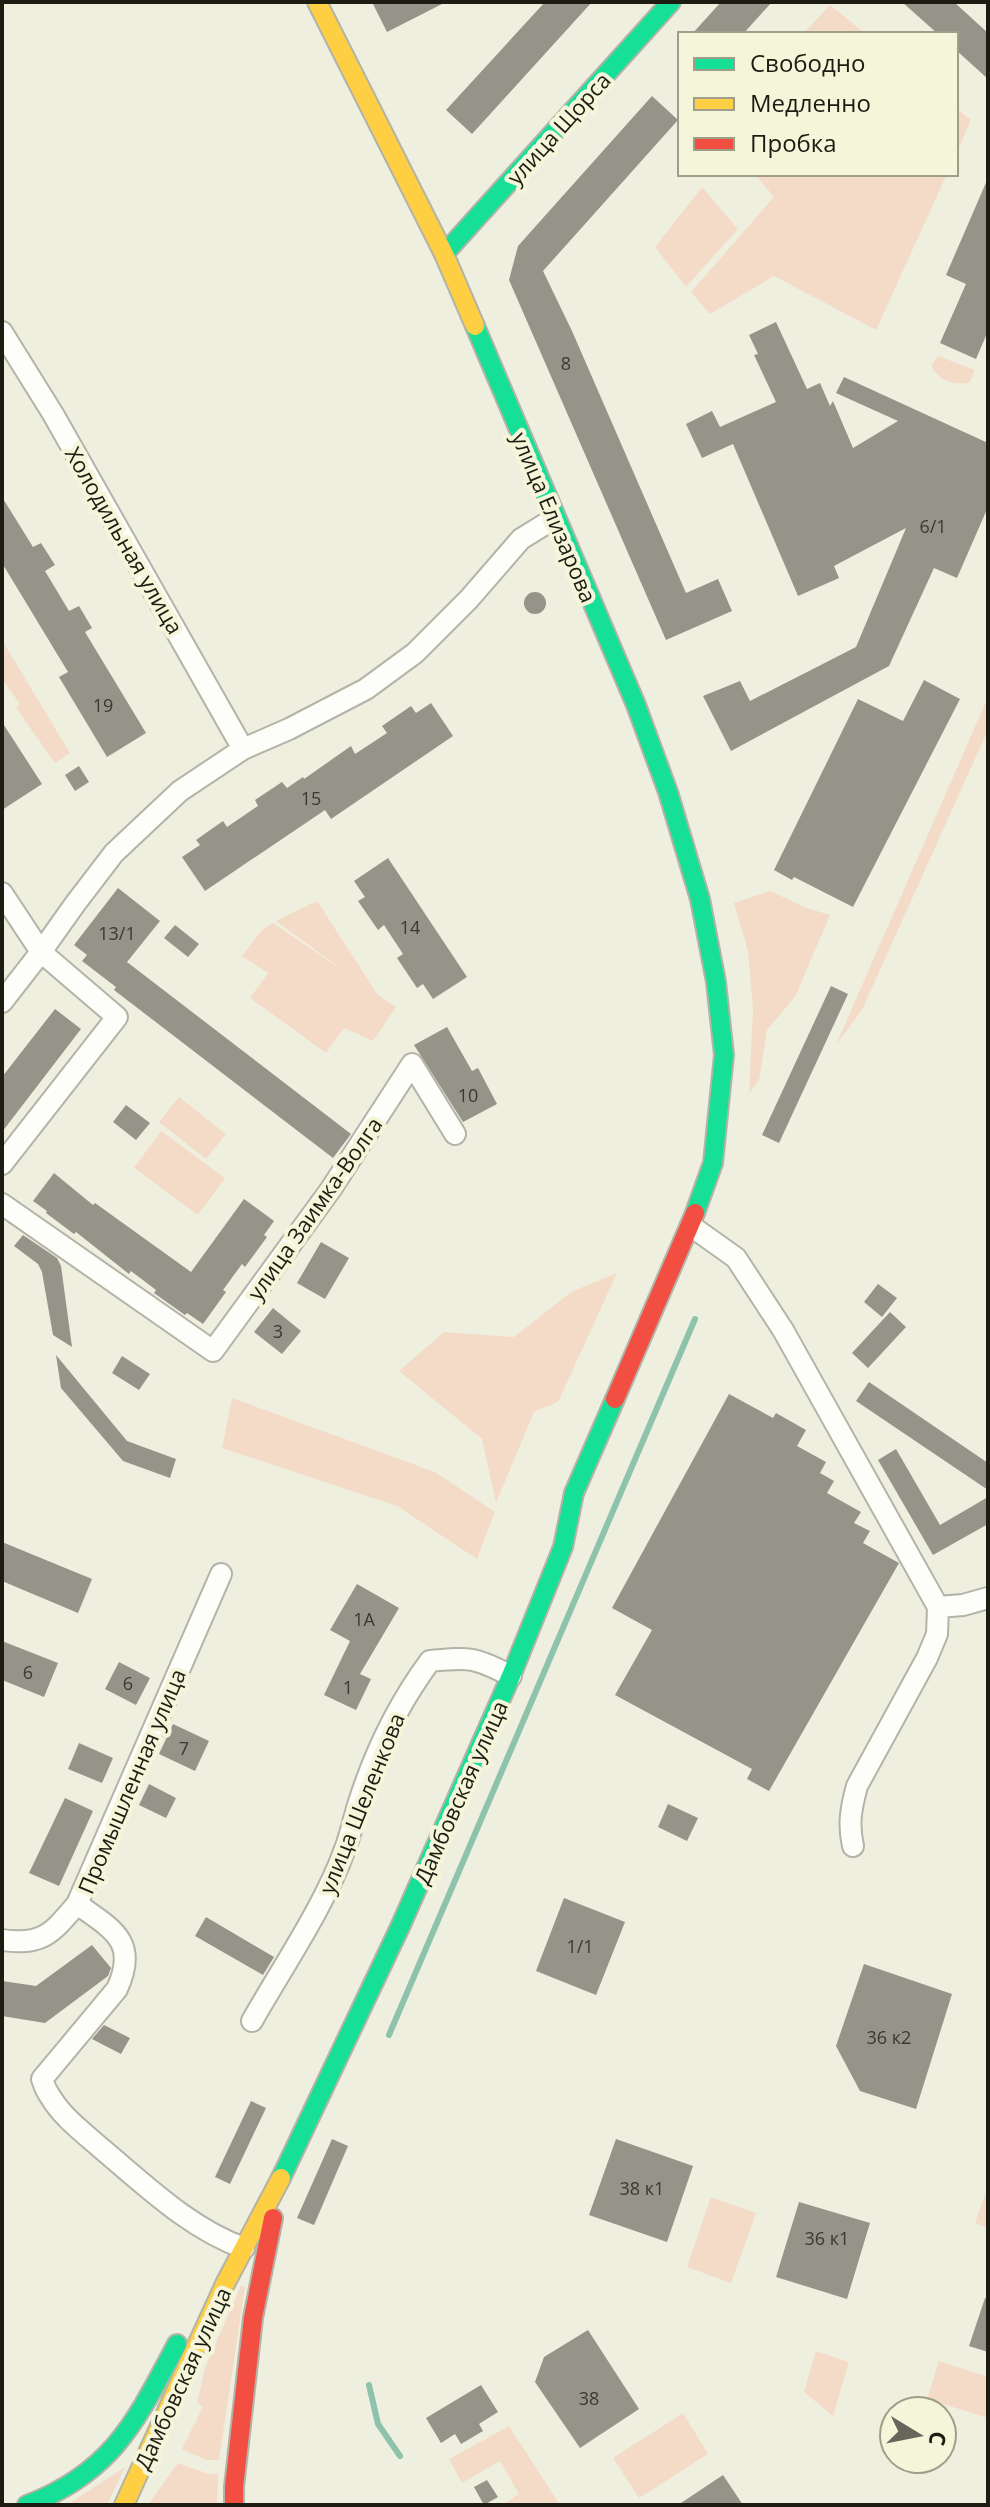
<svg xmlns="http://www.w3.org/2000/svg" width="990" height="2507" font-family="'Open Sans',sans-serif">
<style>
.green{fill:#f4dbc7}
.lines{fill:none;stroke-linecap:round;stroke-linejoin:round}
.stream{stroke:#8ec3ab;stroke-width:6}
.building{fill:#969389}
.street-casing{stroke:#b3b3a7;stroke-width:24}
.fast-casing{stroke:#b3b3a7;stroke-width:22}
.slow-casing{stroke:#b3b3a7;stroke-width:22}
.jam-casing{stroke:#b3b3a7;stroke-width:22}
.street{stroke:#fdfdfa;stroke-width:20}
.fast{stroke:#16e098;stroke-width:18}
.slow{stroke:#ffcf43;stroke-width:18}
.jam{stroke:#f24e42;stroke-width:18}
.labels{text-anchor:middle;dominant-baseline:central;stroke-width:8;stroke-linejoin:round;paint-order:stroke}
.number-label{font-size:18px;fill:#3a3a30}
.street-label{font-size:22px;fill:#1c1c12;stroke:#f5f5da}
</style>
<rect width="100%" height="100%" fill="#efefe0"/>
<!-- green -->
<path class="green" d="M830,5l36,29h-63z
M956,108l15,12 -15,34z
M755,174h192l-71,156 -102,-54 -64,38 -19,-22 83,-95z
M702,187l36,42 -52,58 -31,-40z
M938,356l37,14 -5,12c-15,5 -33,-2 -39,-17z
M2,640l68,113 -15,10 -39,-55 4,-4 -18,-25z
M988,697v33l-126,280 -26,35z
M770,891l37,17 23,7 -35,82 -28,33 -8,51 -10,12 4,-84 -5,-58 -14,-48z
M317,901l61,94 18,12 -23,34 -29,-13 -18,25 -76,-55 18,-25 -26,-17 20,-26 11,-7 75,51 -72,-53z
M179,1097l47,37 -20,25 -47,-37z
M161,1131l64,47 -27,37 -64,-47z
M617,1273l-59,129 -24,10 -38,91 -14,-64 -83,-68 45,-39 70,5 57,-45z
M232,1398l203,74 60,40 -18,47 -80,-53 -175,-58z
M988,2186v42l-13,-5z
M711,2197l45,16 -25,70 -44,-16z
M241,2286l4,1 -26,173h-13l-24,-11 21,-42 -6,-4 8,-35z
M816,2351l33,11 -16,54 -29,-24z
M939,2361l49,16v41l-61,-19z
M683,2413l25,41 -69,44 -26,-40z
M509,2426l51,79h-58l17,-11 -19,-33 -38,22 -13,-24z
M178,2463l28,10 12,1 -1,31h-69z
M125,2467l-18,38h-40z"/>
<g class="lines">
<!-- stream -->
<path class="stream" d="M389,2035l306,-716
M369,2385l9,39 22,32"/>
</g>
<!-- building -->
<path class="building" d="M372,2h74l-59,30z
M545,2h47l-120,132 -26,-24z
M721,2h51l-29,32h-51z
M902,2h52l34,31v46l-32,-29v-16h-18z
M652,96l26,24 -135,151 29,60 114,262 32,-14 14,32 -66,29 -157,-360 9,-34z
M988,178v153l-12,28 -36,-16 26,-59 -20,-9z
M776,322l31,67 13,-6 10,23 3,-5 20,47 45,-27 -62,-28 8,-16 144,66v64l-31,71 -23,-10 -45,98 -158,85 -28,-55 37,-15 10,20 106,-54 50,-119 -72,38 5,12 -41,18 -65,-152 -31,14 -16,-34 26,-13 8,16 56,-25 -22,-47 4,-1 -9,-19z
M2,497l31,50 8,-4 14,22 -10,6 24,40 10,-5 13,22 -7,4 61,101 -39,24 -48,-80 9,-5 -66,-109z
M524 603a11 11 0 1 1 22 0a11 11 0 1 1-22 0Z
M924,680l36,19 -107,208 -59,-30 -2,3 -18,-10 84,-171 45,22z
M431,703l22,33 -122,83 -6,-9 -120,81 -23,-34 18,-12 -4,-5 27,-19 4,6 31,-21 -3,-6 27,-18 5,6 16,-11 1,2 47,-33 4,8 32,-21 -5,-7 29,-20 5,7z
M2,722l40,62 -40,26z
M79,766l10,16 -14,9 -10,-16z
M388,858l79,119 -34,22 -10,-15 -6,4 -20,-30 6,-4 -19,-29 -6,5 -20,-29 7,-4 -11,-16z
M118,888l42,33 -33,41 224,172 -18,24 -219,-168 2,-3 -34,-26 5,-6 -13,-10z
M175,925l24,19 -11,13 -24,-19z
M831,986l17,8 -69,149 -17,-8z
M55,1009l26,20 -79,103v-55z
M447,1027l25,44 6,-3 19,36 -34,18 -49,-77z
M126,1105l24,18 -14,17 -23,-18z
M54,1173l39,32 2,-2 96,69 53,-73 30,22 -10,14 3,2 -22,30 -3,-3 -19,26 3,2 -23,32 -16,-11 -2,2 -31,-22 2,-3 -25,-19 -2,3 -53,-42 -2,2 -28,-21 1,-2 -14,-10z
M23,1235l34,23 4,8 11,81 -19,-12 -11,-63 -4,-8 -24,-18z
M321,1242l28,16 -24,41 -28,-16z
M878,1284l19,14 -15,19 -18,-15z
M273,1308l28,23 -19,23 -28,-22z
M890,1312l16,15 -38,41 -16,-15z
M56,1355l71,86 49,18 -6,19 -47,-17 -62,-73z
M122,1356l28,18 -11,16 -27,-17z
M869,1382l119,81v27l-132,-89z
M729,1394l44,24 3,-5 30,17 -9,16 29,16 -6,11 14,8 -7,12 34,19 -7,11 16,8 -7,12 36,20 -130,228 -22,-12 5,-10 -137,-74 37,-65 -40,-22z
M896,1449l44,76 48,-28v27l-55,31 -55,-95z
M2,1542l90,37 -14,34 -76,-32z
M357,1584l42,24 -39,66 11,5 -15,31 -32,-15 26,-54 -20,-11z
M2,1641l56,22 -14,34 -42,-17z
M119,1662l31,16 -14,27 -31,-16z
M173,1724l36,17 -14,30 -36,-17z
M79,1743l34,15 -11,25 -34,-14z
M149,1784l27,14 -10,20 -27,-13z
M65,1798l28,13 -34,75 -30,-13z
M668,1804l30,14 -11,23 -29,-14z
M564,1898l61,24 -29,73 -60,-24z
M206,1917l68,40 -11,18 -68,-39z
M92,1945l19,23 -3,8 -63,47 -43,-7v-35l34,5z
M864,1964l88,30 -36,115 -56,-18 -24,-45z
M104,2025l26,13 -9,16 -29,-15z
M251,2101l15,7 -36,76 -15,-7z
M332,2139l16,7 -34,79 -17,-7z
M616,2139l77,27 -26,76 -78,-27z
M799,2202l71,21 -23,76 -71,-22z
M985,2298h3v54l-19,-6z
M588,2330l51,79 -59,39 -45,-66 9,-25z
M481,2385l17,27 -19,12 4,7 -22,13 -6,-10 -14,9 -15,-25z
M723,2475l20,30h-65z
M487,2480l11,17 -14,8 -10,-18z"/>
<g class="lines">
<!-- street casing -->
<g class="street-casing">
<path id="street" d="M2,332l51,82 190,335
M2,893l39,59 76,65 -115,147
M2,1002l39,-50 34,-48 39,-51 66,-62 63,-42 46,-20 77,-40 49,-36 54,-54 52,-60 34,-21
M2,1204l211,147 118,-162 81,-125 43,70
M691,1226l45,32 47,72 155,277 -1,27 -10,24 -70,128c-6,22 -9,38 -4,60
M221,1574l-144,330c35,25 62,37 40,85l-75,90c2,6 4,12 8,17 12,21 34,37 52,53 43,36 88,80 142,99
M938,1607l25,-2 25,-7
M2,1940c41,6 50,-7 75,-36
M252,2021c30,-53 73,-116 93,-172 6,-15 9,-32 14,-47 16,-50 40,-99 71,-141 40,-4 45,-4 81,15"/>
</g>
<!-- fast casing -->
<g class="fast-casing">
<path id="fast" d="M444,254l227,-252
M475,326l161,379 32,87 32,107 16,83 8,73 -11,108 -18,50
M281,2178l119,-251 111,-251 52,-129 11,-54 41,-94
M27,2505c86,-33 109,-84 150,-161"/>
</g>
<!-- slow casing -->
<g class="slow-casing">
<path id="slow" d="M317,2l127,252 31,72
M124,2505l101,-221 56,-106"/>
</g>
<!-- jam casing -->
<g class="jam-casing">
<path id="jam" d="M615,1399l80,-186
M234,2505v-18l19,-169 20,-100"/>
</g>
<!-- street -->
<use href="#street" class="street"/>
<!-- fast -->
<use href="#fast" class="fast"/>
<!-- slow -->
<use href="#slow" class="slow"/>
<!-- jam -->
<use href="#jam" class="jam"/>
</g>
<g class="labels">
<!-- number labels -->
<g class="number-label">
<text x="566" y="363">8</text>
<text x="933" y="526">6/1</text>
<text x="103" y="705">19</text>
<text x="311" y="798">15</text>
<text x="410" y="927">14</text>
<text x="117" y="933">13/1</text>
<text x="468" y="1095">10</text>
<text x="278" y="1331">3</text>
<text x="364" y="1619">1А</text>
<text x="28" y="1672">6</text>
<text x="128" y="1683">6</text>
<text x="348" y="1687">1</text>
<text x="184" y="1748">7</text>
<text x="580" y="1946">1/1</text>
<text x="889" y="2037">36 к2</text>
<text x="642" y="2188">38 к1</text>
<text x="827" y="2238">36 к1</text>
<text x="589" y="2398">38</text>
</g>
<!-- street labels -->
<g class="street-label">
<text transform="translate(558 128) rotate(-48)">улица Щорса</text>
<text transform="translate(555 517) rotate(67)">улица Елизарова</text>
<text transform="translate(125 540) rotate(60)">Холодильная улица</text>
<text transform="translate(314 1208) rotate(-55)">улица Заимка-Волга</text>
<text transform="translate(131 1781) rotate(-67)">Промышленная улица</text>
<text transform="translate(460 1792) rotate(-66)">Дамбовская улица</text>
<text transform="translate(361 1803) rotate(-68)">улица Шеленкова</text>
<text transform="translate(182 2378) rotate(-65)">Дамбовская улица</text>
</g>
</g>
<!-- border -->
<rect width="990" height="2507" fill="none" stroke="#1c1c12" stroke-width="8"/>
<!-- legend -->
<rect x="678" y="32" width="280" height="144" fill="#f5f5da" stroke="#9e9e8a" stroke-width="2"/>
<rect x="694" y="58" width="40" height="12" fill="#16e098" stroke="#9e9e8a" stroke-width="2"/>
<text x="750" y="72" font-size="24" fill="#1c1c12">Свободно</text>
<rect x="694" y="98" width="40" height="12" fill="#ffcf43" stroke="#9e9e8a" stroke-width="2"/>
<text x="750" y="112" font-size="24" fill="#1c1c12">Медленно</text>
<rect x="694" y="138" width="40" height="12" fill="#f24e42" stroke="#9e9e8a" stroke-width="2"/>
<text x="750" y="152" font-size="24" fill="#1c1c12">Пробка</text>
<!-- north arrow -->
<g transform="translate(918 2435) rotate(100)"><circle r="38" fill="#f5f5da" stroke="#9e9e8a" stroke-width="2"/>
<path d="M0-6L14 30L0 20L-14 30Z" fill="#66665a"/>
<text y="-12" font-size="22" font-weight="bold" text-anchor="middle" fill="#1c1c12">С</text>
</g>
</svg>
